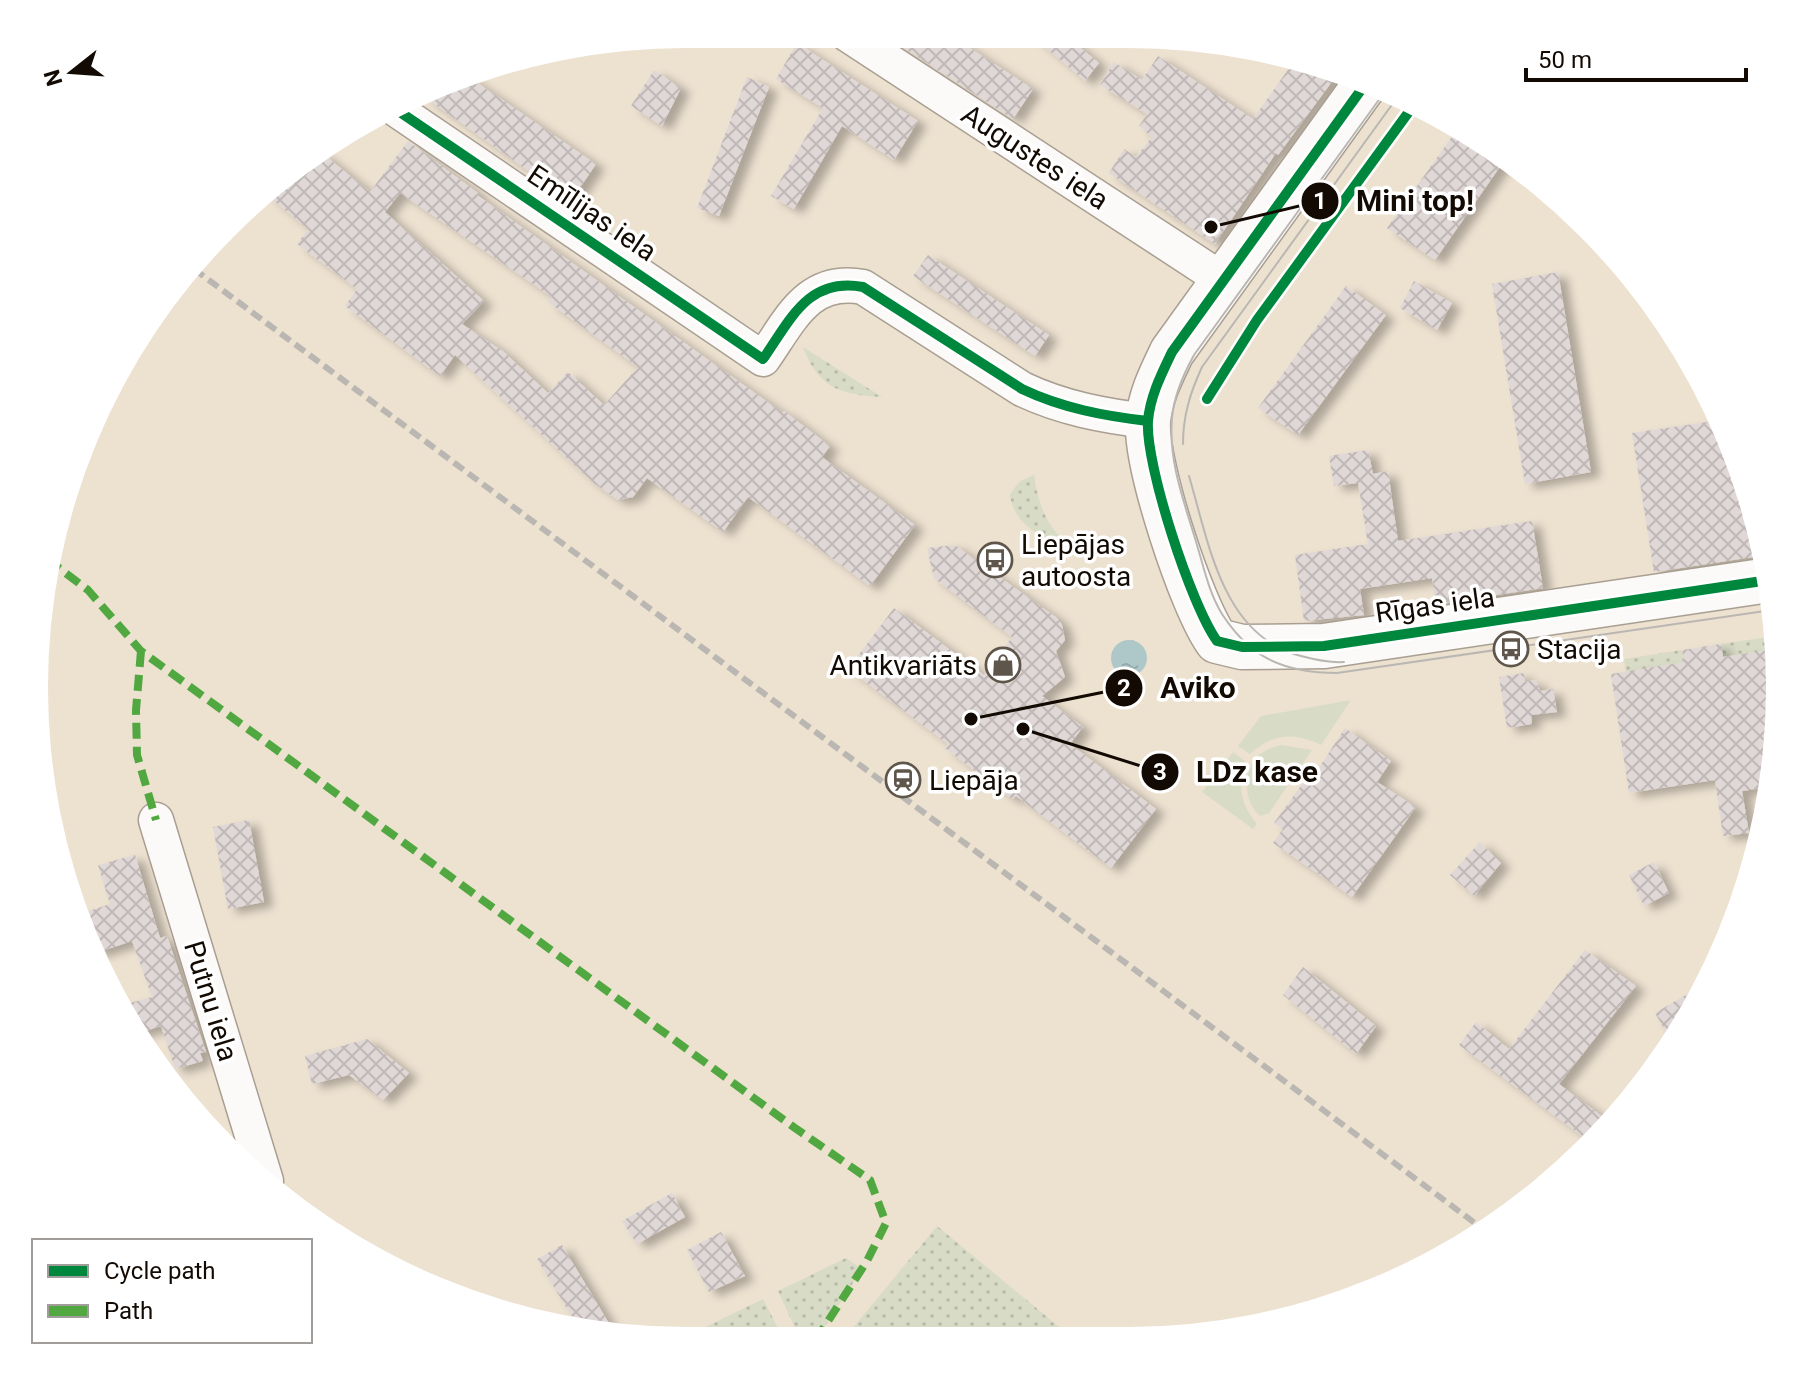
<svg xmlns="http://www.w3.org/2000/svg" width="1814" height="1375" font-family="Roboto,sans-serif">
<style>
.grass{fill:url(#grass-dots)}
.garden{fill:#d8dcc6}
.water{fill:url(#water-ripples)}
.building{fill:url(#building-cross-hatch);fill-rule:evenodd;filter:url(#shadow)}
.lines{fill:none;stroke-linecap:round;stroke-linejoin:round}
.street-casing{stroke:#a89f92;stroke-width:37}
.secondary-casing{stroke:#a89f92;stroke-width:47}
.street{stroke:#fcfaf8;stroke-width:34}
.secondary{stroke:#fcfaf8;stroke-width:44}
.tram{stroke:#bab7b3;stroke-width:2}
.rail{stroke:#bab7b3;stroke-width:6;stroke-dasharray:12 6;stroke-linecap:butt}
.quiet{stroke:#51a840;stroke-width:8;stroke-dasharray:16 8;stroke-linecap:butt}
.cycleway-casing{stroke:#fff;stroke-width:15}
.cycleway{stroke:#00873e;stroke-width:10}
.labels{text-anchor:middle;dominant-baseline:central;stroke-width:7;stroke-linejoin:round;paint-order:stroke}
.street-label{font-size:28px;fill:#130b03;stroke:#fff}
.poi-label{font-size:28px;fill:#130b03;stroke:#fff;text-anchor:start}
.leader{fill:none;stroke:#130b03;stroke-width:3}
.callout-dot{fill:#130b03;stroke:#fff;stroke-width:3}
.mark-label{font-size:24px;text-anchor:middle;font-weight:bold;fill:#fff}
.callout-label{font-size:30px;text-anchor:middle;font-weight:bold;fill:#130b03;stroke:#fff;stroke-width:7;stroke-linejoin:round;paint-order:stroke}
</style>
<defs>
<pattern id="grass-dots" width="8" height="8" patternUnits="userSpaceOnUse" patternTransform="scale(2)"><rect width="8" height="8" fill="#d8dcc6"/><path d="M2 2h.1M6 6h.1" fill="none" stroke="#b8bba8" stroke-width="1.8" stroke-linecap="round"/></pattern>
<pattern id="water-ripples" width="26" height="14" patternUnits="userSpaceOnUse" patternTransform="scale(2)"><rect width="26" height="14" fill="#aec8ca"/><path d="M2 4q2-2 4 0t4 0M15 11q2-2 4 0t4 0" fill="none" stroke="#95aaac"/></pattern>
<pattern id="building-cross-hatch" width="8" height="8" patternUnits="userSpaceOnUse" patternTransform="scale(2)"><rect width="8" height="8" fill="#e0d8d7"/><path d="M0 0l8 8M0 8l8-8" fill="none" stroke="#bfb8b7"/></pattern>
<filter id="shadow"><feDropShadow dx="9" dy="5" stdDeviation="4" flood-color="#0004"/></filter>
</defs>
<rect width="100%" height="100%" fill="#ede1d0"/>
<!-- grass -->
<path class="grass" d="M803,347l79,50c-41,-2 -64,-9 -79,-50z
M1034,475c4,28 12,51 34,69l-2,4c-25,-12 -53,-23 -56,-54l10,-13z
M1775,636l1,13 -53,8 -2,-13z
M1682,650l2,12 -58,10 -2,-13z
M937,1226l132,109h-222z
M846,1258l16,11 -42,65 -25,-6 -17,-37z
M763,1299l18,35 -92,1z"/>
<!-- garden -->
<path class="garden" d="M1351,700l-30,45c-27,-13 -48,-12 -71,9l-12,-8 23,-30z
M1281,745l31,5 -43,63 -9,3c-18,-16 -18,-50 3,-64 5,-4 12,-5 18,-7z
M1233,752l12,9c-8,24 -4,44 12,63l-4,5 -51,-37z"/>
<!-- water -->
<path class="water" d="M1111 658a18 18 0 1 1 36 0a18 18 0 1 1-36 0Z"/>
<!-- building -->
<path class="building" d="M884,35h66l83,54 -20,30z
M1031,35h34l34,28 -14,18z
M797,43l121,78 -24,39 -52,-34 -48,83 -23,-13 52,-88 -47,-29z
M1158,56l95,63 44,-62 42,15 -61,83 -2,-2 -61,91 -106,-71 15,-24 12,8 16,-20 -13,-11 8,-12 -47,-29 14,-23 28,18z
M654,70l27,18 -19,38 -31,-20z
M469,77l127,87 -25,37 -148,-105z
M747,77l22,10 -50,129 -22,-8z
M1458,128l48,30 -71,102 -48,-32z
M408,141l70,52 -1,2 306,218 1,-2 46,35 -8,11 93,68 -45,61 -122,-89 -25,35 -76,-54 -14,19 -15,3 -23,-16 -140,-129 -15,21 -95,-70 12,-17 -60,-45 11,-15 -42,-35 55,-42 49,40zM400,193l152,104 -4,5 90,65 -34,38 -36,-33 -20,21 -44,-41 -42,-28 22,-23 -99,-89z
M928,255l121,80 -14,21 -122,-80z
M1558,272l33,200 -66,12 -33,-200z
M1414,281l38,22 -15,27 -37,-22z
M1346,286l40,29 -88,120 -40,-27z
M1721,420l9,17 36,118 -112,17 -22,-139z
M1368,450l5,24 15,-3 10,70 134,-20 11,67 -107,16 -4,-26 -72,11 4,26 -60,6 -9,-66 73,-11 -10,-61 -24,3 -5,-30z
M955,545l102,73 5,7 3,15 -9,11 9,26 -23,19 41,31 -13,17 86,65 -45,59 -95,-72 -4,3 -67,-51 3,-4 -100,-75 46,-61 90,67 28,-38 -78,-59 -7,-30z
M1721,644l2,13 53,-8 4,38 -10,100 -28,4 7,42 -26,3 -8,-56 -86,13 -18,-119 73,-12 -2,-12z
M1524,673l1,9 11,-2 4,11 13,-2 4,23 -26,3 1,9 -25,4 -8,-51z
M1345,728l46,33 -14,21 39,25 -64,90 -79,-54 10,-14 -9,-6 37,-51 4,2z
M249,820l15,82 -36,7 -15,-82z
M1480,842l21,21 -27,33 -24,-21z
M135,855l25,83 7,-2 39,116 -6,1 3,8 -28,8 -14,-43 -25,8 -14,-29 30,-8 -20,-56 -36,12 -19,-38 33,-11 -12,-39z
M1654,862l15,31 -25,13 -15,-31z
M1585,950l51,36 -77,98 52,39 -18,21 -134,-99 17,-23 33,27z
M1303,967l73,59 -20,28 -73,-59z
M1706,983l-21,39 -12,23 -18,-32z
M367,1039l42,34 -26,27 -34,-25 -37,9 -7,-28z
M672,1193l13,24 -48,27 -15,-23z
M721,1232l24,44 -36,16 -22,-42z
M562,1245l54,90h-14l-22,-5 -43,-71z"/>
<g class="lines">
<!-- street casing -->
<g class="street-casing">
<path id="street" d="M847,34l376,246
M394,108l369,251c28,-40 45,-82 100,-72l159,102c40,19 82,27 126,32
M156,820l110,361"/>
</g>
<!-- secondary casing -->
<g class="secondary-casing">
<path id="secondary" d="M1366,83l-194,269c-10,21 -22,44 -24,69 -3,43 43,184 69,220l25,6 82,-1 445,-66"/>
</g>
<!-- street -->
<use href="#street" class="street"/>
<!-- secondary -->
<use href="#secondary" class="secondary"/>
<!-- tram -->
<path class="tram" d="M1386,90l-192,265c-11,20 -20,40 -22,63 -4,44 13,86 25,127 7,23 12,48 25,69 7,11 18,24 28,33 24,20 56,26 87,26l435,-63
M1183,444c0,-28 7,-51 19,-77l197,-272
M1189,476c20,67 33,160 112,180 15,4 28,7 43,6"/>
<!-- rail -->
<path class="rail" d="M194,269l1293,963"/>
<!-- quiet -->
<path class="quiet" d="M47,559l41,31 53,61 654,477 75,52 16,43 -19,38 -48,74
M141,651l-5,59 1,45 19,65"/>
<!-- cycleway casing -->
<g class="cycleway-casing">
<path id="cycleway" d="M1366,83l-194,269c-10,21 -22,44 -24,69 -3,43 43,184 69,220l25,6 82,-1 445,-66
M394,108l369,251c28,-40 45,-82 100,-72l159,102c40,19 82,27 126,32
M1207,399l50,-79 159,-218"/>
</g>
<!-- cycleway -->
<use href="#cycleway" class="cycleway"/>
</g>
<!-- icons -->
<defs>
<g id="bus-ring" transform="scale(1.8)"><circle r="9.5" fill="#fff" stroke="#5f564b" stroke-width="1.5"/><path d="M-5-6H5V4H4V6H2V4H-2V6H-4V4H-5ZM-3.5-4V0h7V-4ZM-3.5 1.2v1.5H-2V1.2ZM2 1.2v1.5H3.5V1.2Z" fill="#5f564b"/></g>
<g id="shop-ring" transform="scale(1.8)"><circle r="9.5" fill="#fff" stroke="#5f564b" stroke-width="1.5"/><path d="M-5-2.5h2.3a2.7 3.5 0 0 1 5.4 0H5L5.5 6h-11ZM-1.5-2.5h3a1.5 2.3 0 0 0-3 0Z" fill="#5f564b"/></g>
<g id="station-ring" transform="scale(1.8)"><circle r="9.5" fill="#fff" stroke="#5f564b" stroke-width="1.5"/><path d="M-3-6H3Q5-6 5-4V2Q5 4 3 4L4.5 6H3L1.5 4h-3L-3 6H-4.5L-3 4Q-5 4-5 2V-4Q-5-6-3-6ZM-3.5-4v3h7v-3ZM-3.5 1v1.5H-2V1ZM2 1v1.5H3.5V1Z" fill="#5f564b"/></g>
</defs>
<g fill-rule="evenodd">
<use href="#bus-ring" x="995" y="560"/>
<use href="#bus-ring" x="1511" y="649"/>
<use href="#shop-ring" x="1003" y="665"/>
<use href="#station-ring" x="903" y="780"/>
</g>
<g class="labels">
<!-- street labels -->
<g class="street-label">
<text transform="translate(1035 157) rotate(33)">Augustes iela</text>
<text transform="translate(592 213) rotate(34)">Emīlijas iela</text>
<text transform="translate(1435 605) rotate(-8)">Rīgas iela</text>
<text transform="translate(211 1001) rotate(73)">Putnu iela</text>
</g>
<!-- poi labels -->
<g class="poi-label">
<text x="1021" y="544">Liepājas<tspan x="1021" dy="32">autoosta</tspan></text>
<text x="1537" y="649">Stacija</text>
<text x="977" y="665" text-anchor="end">Antikvariāts</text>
<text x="929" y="780">Liepāja</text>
</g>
</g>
<!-- crop -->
<path d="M0 0H1814V1375H0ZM687 48H1127A639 639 0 0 1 1766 687V688A639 639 0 0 1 1127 1327H687A639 639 0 0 1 48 688V687A639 639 0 0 1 687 48Z" fill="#fff" fill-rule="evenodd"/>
<!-- callouts -->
<path class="leader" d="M1211 227L1320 201M971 719L1124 688M1023 729L1160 772"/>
<g class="callout-dot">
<circle cx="1211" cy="227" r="8"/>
<circle cx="971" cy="719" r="8"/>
<circle cx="1023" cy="729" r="8"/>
<circle cx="1320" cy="201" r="20"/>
<circle cx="1124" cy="688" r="20"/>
<circle cx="1160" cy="772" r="20"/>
</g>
<g class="mark-label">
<text x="1320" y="209">1</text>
<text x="1124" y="696">2</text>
<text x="1160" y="780">3</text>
</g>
<g class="callout-label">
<text x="1415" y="211">Mini top!</text>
<text x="1198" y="698">Aviko</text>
<text x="1257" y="782">LDz kase</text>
</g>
<!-- legend -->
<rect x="32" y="1239" width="280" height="104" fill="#ffffff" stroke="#a19d9a" stroke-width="2"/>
<rect x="48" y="1265" width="40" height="12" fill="#00873e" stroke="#a19d9a" stroke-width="2"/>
<text x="104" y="1279" font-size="24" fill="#130b03">Cycle path</text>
<rect x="48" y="1305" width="40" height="12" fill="#51a840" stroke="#a19d9a" stroke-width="2"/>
<text x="104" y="1319" font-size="24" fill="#130b03">Path</text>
<!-- north arrow -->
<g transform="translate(72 72) rotate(253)" stroke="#ffffff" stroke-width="6" paint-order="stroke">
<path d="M0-6L14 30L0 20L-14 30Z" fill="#130b03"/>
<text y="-12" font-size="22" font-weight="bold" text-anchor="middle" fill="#130b03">N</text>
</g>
<!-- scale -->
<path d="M1526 68v12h220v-12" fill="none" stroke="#130b03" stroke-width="4"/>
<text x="1538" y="68" font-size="24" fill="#130b03" stroke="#ffffff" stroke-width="6" paint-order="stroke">50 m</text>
</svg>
